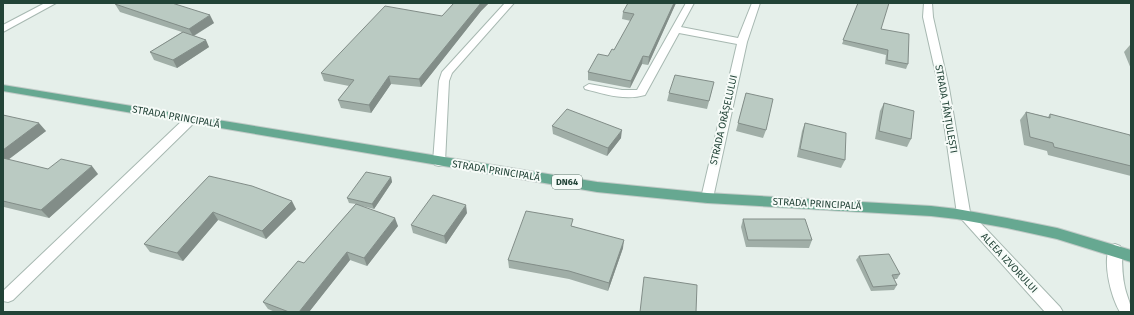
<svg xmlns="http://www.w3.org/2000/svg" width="1134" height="315" font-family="'Fira Sans',sans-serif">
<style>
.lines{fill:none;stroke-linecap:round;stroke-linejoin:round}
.minor-casing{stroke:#a7b8b1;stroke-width:2}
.major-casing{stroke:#c1cac7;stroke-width:2}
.minor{fill:#fff;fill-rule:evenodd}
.major{fill:#66a891;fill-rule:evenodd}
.wall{fill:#a0aea7}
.shaded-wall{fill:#828d88}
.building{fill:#bacac2;stroke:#828d88}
.labels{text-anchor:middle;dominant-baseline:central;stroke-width:4;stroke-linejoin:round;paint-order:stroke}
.shield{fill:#f6fbf8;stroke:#627a71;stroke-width:1}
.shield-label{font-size:9px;font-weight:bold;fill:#224337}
.street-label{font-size:10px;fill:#224337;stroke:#f6fbf8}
</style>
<rect width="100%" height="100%" fill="#e5efea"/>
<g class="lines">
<!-- minor casing -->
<g class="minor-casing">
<path id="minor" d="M45,3h11l-53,29v-7z
M505,3h9l-62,70 -3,8 -4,81 -2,3 -4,1 -4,-1 -2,-3 6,-81 3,-9z
M686,3h8l-13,24 57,11 14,-35h8l-13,39 -34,156 -1,3 -5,2 -5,-2 -1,-3 36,-154 -58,-11 -34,62c-20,6 -41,-1 -60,-6l-1,-2 5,-3 33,6h15z
M924,3h8l1,14 16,71 21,124 90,95 3,5h-18l-88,-98 -18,-126 -16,-71z
M190,116l4,1 2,3 -2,3 -181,177 -5,2 -5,-1v-10l183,-174z
M1115,244l5,2 2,4c0,13 0,26 3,38 2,9 6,15 6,24h-11c-9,-15 -18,-50 -10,-66z"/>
</g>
<!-- major casing -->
<g class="major-casing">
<path id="major" d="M3,85l594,97 110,11 224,13 26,3 50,9 50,10 74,22v12l-74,-23 -50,-11 -50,-9 -26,-3 -224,-13 -110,-11 -594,-101z"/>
</g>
<!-- minor -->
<use href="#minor" class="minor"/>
<!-- major -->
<use href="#major" class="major"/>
</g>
<!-- wall -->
<path class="wall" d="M454,3h35l-8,8 -60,76 -30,-3 -20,29 -30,-5 -3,-8 11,-14 -25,-5 -3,-8 121,-57z
M676,3l-28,62 -6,-1 -12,24 -42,-8v-8l20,-16 6,-6 17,-29 -9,-2 1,-7z
M858,3l23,26 27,35 -2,5 -21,-5 1,-9 -44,-11z
M115,4l99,19 -20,13 15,11 -32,21 -23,-8 -4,-8 32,-20 -62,-20z
M1130,45h1v24l-7,-17z
M712,90l-5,19 -40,-8 2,-8z
M746,93l20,37 -3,8 -27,-7z
M884,103l27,36 -4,8 -32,-8 5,-28z
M1026,112l22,5 2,-3 81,25v37l-83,-21 -1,-4 -23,-6 -4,-25z
M3,115l43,16 -38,29 40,9 50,5 -49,44 -45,-11 -1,1z
M805,123l40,37 -4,8 -44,-11 5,-26z
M552,126l69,12 -14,18 -54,-22z
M209,176l87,33 -30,30 -48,-19 -35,41 -33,-9 -6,-8z
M391,177l1,5 -18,27 -16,-4 40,21 -31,40 -17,-6 -41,52h-34l-7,-3 -5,-7 41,-39 52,-59 -7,-1 -2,-5z
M467,213l-21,31 -33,-11 -2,-8z
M743,219l69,21 -3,8 -63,-1 -5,-20z
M573,226l50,22 -15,43 -39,-12 -60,-11 -1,-8z
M859,256l41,18 -3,5h-3l3,6 -3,5 -23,1 -15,-31z"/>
<!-- shaded-wall -->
<path class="shaded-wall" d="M481,3h8l-8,8 -60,76 -2,-8z
M674,3h2l-28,62 1,-8z
M210,15l4,8 -21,13 -4,-7z
M206,40l3,7 -32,21 -4,-8z
M643,56l-1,8 -12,24 1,-7z
M389,76l2,8 -20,29 -2,-8z
M39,123l7,8 -41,31 -2,-2v-10z
M622,130l-1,8 -14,18 1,-8z
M92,166l6,8 -49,44 -8,-8z
M391,177l1,5 -18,27 -2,-5z
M292,201l4,8 -30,30 -4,-8z
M466,205l1,8 -21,31 -2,-8z
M213,212l5,8 -35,41 -6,-8z
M395,218l3,8 -31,40 -3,-8z
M624,240l-1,8 -15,43 1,-8z
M347,252l3,8 -41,52h-10z"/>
<!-- building -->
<path class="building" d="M116,3h56l38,12 -21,14 -74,-25z
M454,3h27l-62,76 -30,-3 -20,29 -31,-5 16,-20 -33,-7 64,-67 57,10z
M628,3h46l-25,54 -6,-1 -12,25 -43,-9 10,-18 10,2 4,-7 2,1 20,-36 -11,-2z
M858,3h31l-8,26 28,5 -1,30 -21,-4 1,-10 -45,-10z
M183,32l23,8 -33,20 -23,-8z
M675,75l39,7 -5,19 -40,-8z
M746,93l27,6 -7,31 -28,-7z
M884,103l30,8 -3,28 -32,-8z
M567,109l55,21 -14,18 -56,-22z
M1026,112l24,6v-4l80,21 1,4v27l-77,-19 -1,-4 -23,-6z
M3,115l36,8 -36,27z
M805,123l41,10 -1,27 -45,-11z
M3,158l45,11 13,-10 31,7 -51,44 -38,-9z
M366,172l25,5 -19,27 -25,-6z
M209,176l43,10 40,15 -30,30 -49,-19 -36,41 -33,-9z
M433,195l33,10 -22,31 -33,-11z
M356,204l39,14 -31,40 -17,-6 -48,60h-10l-26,-10 35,-41 6,2z
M526,211l47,8 -2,7 53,14 -15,43 -40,-12 -61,-11z
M743,219h62l7,21h-64z
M889,254l11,20 -8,1 5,10 -24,2 -14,-31z
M644,277l53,8 -1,27h-56z"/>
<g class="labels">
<!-- shield labels -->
<rect class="shield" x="552" y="175" width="30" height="14" rx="3"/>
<g class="shield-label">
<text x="567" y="182">DN64</text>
</g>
<!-- street labels -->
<g class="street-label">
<text transform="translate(946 109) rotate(80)">STRADA TĂNȚULEȘTI</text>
<text transform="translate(176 117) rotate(10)">STRADA PRINCIPALĂ</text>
<text transform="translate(724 120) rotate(-77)">STRADA ORĂȘELULUI</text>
<text transform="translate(496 171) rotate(9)">STRADA PRINCIPALĂ</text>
<text transform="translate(817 204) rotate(3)">STRADA PRINCIPALĂ</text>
<text transform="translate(1009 263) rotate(47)">ALEEA IZVORULUI</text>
</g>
</g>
<!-- border -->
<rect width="1134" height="315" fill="none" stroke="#224337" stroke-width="8"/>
</svg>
